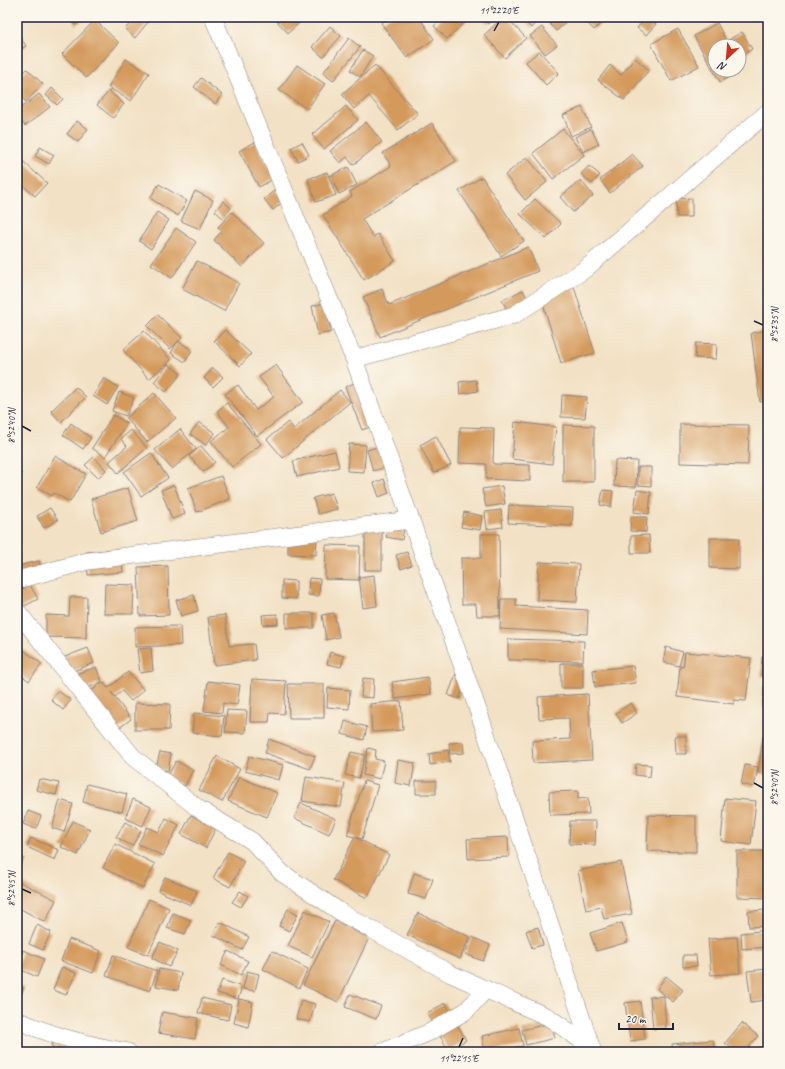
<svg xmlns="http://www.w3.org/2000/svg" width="785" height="1069" font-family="Caveat,sans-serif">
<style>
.building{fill:#d49a5b}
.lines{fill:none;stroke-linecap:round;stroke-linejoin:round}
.street-casing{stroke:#8a8280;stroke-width:18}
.street{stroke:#fff;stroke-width:17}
.ticks{fill:none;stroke:#22223b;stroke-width:1.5}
.neatline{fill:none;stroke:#22223b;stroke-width:1.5}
.ticks-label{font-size:10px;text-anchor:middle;fill:#22223b}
</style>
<rect width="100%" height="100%" fill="#fbf7ec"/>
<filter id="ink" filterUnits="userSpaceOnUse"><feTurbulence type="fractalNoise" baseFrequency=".025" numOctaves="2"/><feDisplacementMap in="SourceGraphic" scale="8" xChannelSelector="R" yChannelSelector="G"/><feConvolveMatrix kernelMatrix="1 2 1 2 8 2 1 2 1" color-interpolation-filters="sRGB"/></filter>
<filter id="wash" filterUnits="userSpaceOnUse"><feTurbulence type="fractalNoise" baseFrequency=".012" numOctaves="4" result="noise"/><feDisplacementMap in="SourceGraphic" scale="16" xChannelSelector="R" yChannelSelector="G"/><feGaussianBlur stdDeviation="0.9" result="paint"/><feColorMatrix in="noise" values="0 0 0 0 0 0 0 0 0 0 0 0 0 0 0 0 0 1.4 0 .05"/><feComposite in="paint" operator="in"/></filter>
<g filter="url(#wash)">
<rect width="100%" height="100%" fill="#f2e1c4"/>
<g id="blocks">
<!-- building -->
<path class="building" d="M71,17h18l-14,8z
M136,17h6l6,5 -13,16 -10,-9z
M273,17h33l-18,16z
M389,17h30l15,22 -27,19 -26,-35z
M443,17h21l3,3 -20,19 -13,-13z
M482,17h14l-8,7z
M504,17h2l20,21 -21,20 -21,-23z
M521,17h23l-13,11z
M546,17h13l6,6 -9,8 -11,-13z
M582,17h26l-14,13z
M647,17l9,7 -10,11 -9,-7z
M95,20l24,23 -33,35 -24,-24z
M717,23l12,23h-14v24h24v-6l3,6 -22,12 -26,-46z
M330,26l11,10 -18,21 -11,-10z
M542,27l15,18 -12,9 -15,-18z
M678,29l21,37 -28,15 -20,-37z
M17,32l9,14 -9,6z
M742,32l10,17 -12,8 -1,-11h-5l-4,-7z
M349,38l11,9 -27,34 -10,-8z
M363,50l10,6 -13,21 -10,-7z
M539,51l20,22 -13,12 -20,-23z
M635,58l14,12 -25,30 -26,-20 12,-15 11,10z
M126,59l23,14 -18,28 -23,-14z
M297,65l28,19 -18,25 -28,-19z
M375,65l43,49 -20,16 -29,-34 -15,13 -12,-15z
M27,69l16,15 -17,18 -9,-9v-14z
M201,78l21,17 -7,9 -21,-17z
M52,88l11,11 -6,6 -11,-10z
M109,91l15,13 -11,14 -16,-13z
M39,94l11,13 -25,19 -8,-10v-5z
M346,106l12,14 -34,29 -12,-14z
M582,107l9,20 -20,9 -8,-21z
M77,121l11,8 -10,13 -11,-8z
M366,122l16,20 -29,23 -6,-8 -7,6 -10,-12z
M432,123l24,38 -94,58 11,18 5,-3 17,27 -31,19 -41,-65 29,-19 -2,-4 41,-26 -8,-13z
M563,129l21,26 -31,24 -20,-26z
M591,129l8,15 -16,8 -8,-15z
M255,142l20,36 -16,9 -20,-36z
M302,142l7,13 -11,6 -7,-13z
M40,147l14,8 -5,9 -14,-8z
M632,154l11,12 -33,27 -10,-13z
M17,156l30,27 -12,13 -18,-16z
M527,157l20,25 -22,18 -20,-25z
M589,166l11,9 -8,9 -11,-10z
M348,167l9,18 -18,9 -9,-18z
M327,172l9,23 -20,7 -8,-23z
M482,177l42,64 -23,15 -42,-65z
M581,180l12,16 -20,16 -13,-15z
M159,184l28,17 -9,15 -28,-18z
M275,190l9,11 -11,9 -9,-11z
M195,191l18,9 -13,29 -19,-8z
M692,198v19h-15l-1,-18z
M535,199l26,25 -15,15 -26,-25z
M223,201l8,7 -8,10 -8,-7z
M157,212l12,8 -18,29 -12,-8z
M232,212l32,31 -22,24 -28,-27 8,-9 -4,-4z
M176,228l20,14 -24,36 -21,-14z
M528,247l10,24 -158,66 -17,-40 19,-8 7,16z
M197,261l42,22 -15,28 -42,-22z
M573,284l22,69 -34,10 -21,-69z
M523,290l5,10 -21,10 -5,-10z
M325,303l6,29 -13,3 -6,-29z
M158,315l24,23 -12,11 -23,-23z
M225,330l26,24 -11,12 -26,-25z
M768,330v71l-8,1 -9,-69z
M144,331l27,29 -22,19 -26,-29z
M178,341l14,9 -7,12 -14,-9z
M696,343l21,1 -1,15 -21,-1z
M168,364l13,10 -15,18 -12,-10z
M276,365l27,37 -46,34 -32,-42 13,-9 18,25 18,-13 -15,-20z
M213,368l10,9 -10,10 -9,-9z
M104,378l14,9 -11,18 -14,-9z
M361,380l17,44 -16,6 -17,-43z
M476,380l2,11 -18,3 -1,-12z
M76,387l10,10 -25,25 -10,-11z
M340,390l10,12 -67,56 -16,-19 21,-17 6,7z
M119,392l15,6 -8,18 -14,-5z
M154,393l22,25 -29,24 -21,-24z
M562,395l25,2 -2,21 -24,-1z
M227,403l34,41 -29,23 -21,-26 18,-14 -12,-16z
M113,415l14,8 -22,34 -13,-9z
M199,422l16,11 -9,12 -16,-11z
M515,422l41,5 -4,37 -40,-5z
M71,423l20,15 -8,11 -20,-14z
M680,424l69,1 -1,40 -68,-2z
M563,425l31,1v56h-31z
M460,427l34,1 -1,36 37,1v16l-44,-2v-15l-27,-1z
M180,429l16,20 -24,20 -17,-19z
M131,430l16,18 -29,25 -9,-11 18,-16 -6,-7z
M436,436l15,29 -17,8 -14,-28z
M349,444l17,1 -2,27 -17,-1z
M384,445l6,21 -17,5 -6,-21z
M201,446l14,16 -12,10 -14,-16z
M335,451l4,16 -42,10 -4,-16z
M151,453l17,25 -27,18 -17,-24z
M55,456l31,18 -16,28 -16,-9 -2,3 -15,-9z
M94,457l12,13 -8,8 -13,-13z
M615,460l22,1 -1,26 -22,-1z
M638,467h13v19l-13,-1z
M17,469l5,5 -5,6z
M221,476l9,23 -33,13 -9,-24z
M384,479l5,14 -10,4 -5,-14z
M174,485l11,29 -13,5 -11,-29z
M502,486l3,18 -19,3 -4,-18z
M128,488l10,33 -37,11 -10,-33z
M603,490l10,1 -2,16 -11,-2z
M637,490l14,2 -2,22 -15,-2z
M332,493l5,16 -19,5 -5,-16z
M509,505l64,3 -1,18 -64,-3z
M50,508l8,12 -14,8 -7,-12z
M501,510l2,17 -16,2 -2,-17z
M464,512l18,4 -2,14 -19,-3z
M631,517h16l-1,15 -16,-1z
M389,525l15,3 -2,12 -16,-3z
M365,527h17v43h-17z
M288,534l29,1 -1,20 -28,-1z
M481,534h18l1,82h-23l-1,-12h-14l-1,-46h20z
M649,535l1,18h-19v-17z
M710,538h29v31l-29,-1z
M326,545l34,1 -1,34 -34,-1z
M121,549l2,23 -35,3 -2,-23z
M407,552l5,13 -11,4 -5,-14z
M39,561l5,16 -27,7v-18z
M539,562l40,2 -2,38 -40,-2z
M168,566l1,49 -29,1 -2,-49z
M374,575l3,31 -14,2 -4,-31z
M309,578l11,1 -1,17 -11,-1z
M282,580l14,1v18l-14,-1z
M105,584l29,1 -1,29h-29z
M30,585l8,14 -21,11v-18z
M194,595l4,16 -17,5 -5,-16z
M70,597h17l-1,41 -40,-1v-22l23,1z
M501,599h15v7l72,4 -1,24 -87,-5z
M286,613h28v15h-28z
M334,613l5,24 -13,3 -4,-25z
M277,614l1,10 -15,1 -1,-10z
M225,615l4,31 25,-2 2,16 -42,5 -6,-48z
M180,626l1,19 -46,2v-20z
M508,639l76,2 -1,20 -75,-1z
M17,645l25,19 -13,17 -12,-9z
M666,647l17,5 -4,14 -16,-4z
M88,648l6,15 -31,12 -6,-15z
M151,648l2,23 -13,2 -3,-24z
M330,652l14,4 -3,11 -14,-3z
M685,652l66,6 -5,43 -12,-1v4l-57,-7 3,-31 3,1z
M762,657h6v20l-7,-1z
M561,663h22v25h-22z
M633,666l3,17 -41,4 -2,-17z
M96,667l6,15 -20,8 -6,-16z
M128,672l16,18 -13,11 -9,-10 -7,6 -4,-5 20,27 -21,16 -28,-37 21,-16 5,6z
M456,674l11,4 -8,21 -11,-4z
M428,677l3,17 -36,5 -3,-17z
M363,678l11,1 -1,19 -12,-1z
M252,679l34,2 -2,33 -14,-1 -1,9h-19z
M208,681l32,4 -3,20 -14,-2 -1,10 -18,-2z
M288,684h36v34h-35z
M764,687h4v21h-5z
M328,688l22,2 -1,19 -22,-2z
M58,691l13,9 -8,10 -12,-10z
M588,694l4,66 -59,3 -1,-22 38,-2 -1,-21 -30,1 -1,-22z
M401,701l2,29 -31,2 -2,-28z
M135,703l35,1 -1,26h-34z
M631,703l6,10 -15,10 -6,-10z
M227,710l20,1 -2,22 -20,-1z
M194,713l30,3 -2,20 -30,-3z
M345,721l22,6 -3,13 -22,-6z
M675,736h11v18h-10z
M763,737l5,1v36l-10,-1z
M269,739l46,17 -5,13 -45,-16z
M463,742l1,11 -14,1 -1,-11z
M368,748l8,2 -1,9 9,2 -4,18 -17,-4z
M448,750l2,12 -20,3 -1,-11z
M160,752l11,2 -3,17 -12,-3z
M351,752l14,3 -6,23 -14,-3z
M217,756l23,13 -18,33 -23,-12z
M249,756l34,9 -4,15 -34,-9z
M398,760l17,3 -4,23 -16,-3z
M176,761l17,9 -8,16 -18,-9z
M636,764l15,1 -1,12 -15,-2z
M745,765l13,2 -4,20 -13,-3z
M239,777l38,16 -10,24 -39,-16z
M306,777l39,6 -4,24 -39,-6z
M39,779l20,4 -3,12 -20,-5z
M364,781l14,4 -16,54 -15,-4z
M416,781h20v13h-20z
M87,784l40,10 -5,18 -39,-10z
M578,791v8l10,-1 1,16 -39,1 -1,-23z
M725,798l31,3 -5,44 -30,-4z
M133,799l18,8 -8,19 -18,-8z
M60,800l13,4 -9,28 -12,-4z
M301,803l35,16 -7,15 -35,-16z
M28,811l13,5 -5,13 -13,-5z
M191,815l25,13 -10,20 -25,-14z
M648,815l48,1v36l-49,-1z
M166,818l13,7 -16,31 -25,-12 9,-17 12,5z
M73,821l17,8 -12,26 -17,-8z
M570,821h26l-1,24 -26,-1z
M125,822l16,9 -9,15 -16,-9z
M355,837l34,18 -22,43 -34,-18z
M508,837l1,20 -41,2 -1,-20z
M31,838l28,12 -4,10 -28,-13z
M115,844l40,20 -12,24 -40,-20z
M737,851h31v47l-31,-1z
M228,852l16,9 -14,26 -17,-9z
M17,855l7,3 -7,14z
M621,862l11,52 -28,5 -3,-12 -15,3 -8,-39z
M414,873l19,6 -7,20 -18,-5z
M165,877l32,14 -6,14 -33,-14z
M18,881l38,19 -11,22 -28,-15z
M240,891l8,5 -7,11 -9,-5z
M149,899l20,9 -21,47 -20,-8z
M288,909l10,5 -9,17 -10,-5z
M305,910l24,12 -17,35 -24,-11z
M768,910v16l-19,1 -1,-16z
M173,913l18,7 -6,14 -18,-6z
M418,913l52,24 -10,22 -53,-24z
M335,921l34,17 -31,64 -35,-17z
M220,922l29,15 -7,13 -29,-15z
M622,923l6,19 -32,9 -6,-18z
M37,925l14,7 -8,18 -14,-6z
M538,927l5,18 -11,3 -6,-17z
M768,930v17l-26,2 -1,-16z
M472,937l18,8 -7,16 -18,-7z
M737,937l3,36 -29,2 -3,-36z
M69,939l32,12 -8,22 -32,-12z
M160,942l18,9 -9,16 -17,-9z
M23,950l21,9 -7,18 -20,-9z
M228,951l20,10 -7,14 -20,-10z
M272,951l36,18 -9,19 -36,-19z
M113,955l44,16 -7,20 -44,-15z
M683,955h13l1,11 -14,1z
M62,967l14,6 -10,22 -13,-5z
M159,969l22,4 -3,17 -22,-4z
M768,969v31l-17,2 -4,-31z
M247,971l12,3 -4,17 -12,-2z
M666,976l17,14 -10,12 -16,-13z
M222,980l20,7 -4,12 -21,-6z
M17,985l7,3 -7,16z
M350,994l31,12 -5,13 -31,-12z
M664,996l2,32 -13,1 -3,-32z
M202,998l29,7 -3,15 -30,-7z
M239,999l14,3 -5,25 -14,-4z
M301,1000l14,4 -5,18 -14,-3z
M640,1001l5,38 -15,2 -5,-38z
M445,1003l21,37 -18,10 -21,-37z
M162,1012l36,6 -3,21 -37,-6z
M551,1023l4,15 -29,7 -4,-15z
M742,1023l16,13 -13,16h-9l-11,-9z
M519,1028l4,18 -38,6 -3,-16z
M57,1031l26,10 -4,11h-12l-16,-6z
M713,1040l2,12h-42l-1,-8z"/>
</g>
</g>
<g filter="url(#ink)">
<use href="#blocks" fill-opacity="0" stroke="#8a8280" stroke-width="1"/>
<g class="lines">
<!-- street casing -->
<g class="street-casing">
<path id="street" d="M213,17l141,342 124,351 115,342
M354,359l160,-44 70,-45 184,-158
M17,580l71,-19 322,-41
M17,611l116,146 66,52 53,32 30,32 60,40 109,61 97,43 43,30
M17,1020c33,15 75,26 111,32
M382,1052l48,-20 36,-21 20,-22"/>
</g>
<!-- street -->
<use href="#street" class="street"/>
</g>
</g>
<!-- ticks -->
<path class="ticks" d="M494,31l5,-9M754,321l9,4M22,426l9,5M754,783l9,5M22,889l9,4M459,1047l4,-9"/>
<!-- margin -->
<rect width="785" height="1069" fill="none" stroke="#fbf7ec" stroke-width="44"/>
<!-- north arrow -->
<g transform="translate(727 58) rotate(206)"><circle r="19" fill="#fbf7ec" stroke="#a4a2a5"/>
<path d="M0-3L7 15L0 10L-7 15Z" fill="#c8321e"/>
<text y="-6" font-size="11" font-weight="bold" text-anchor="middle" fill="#22223b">N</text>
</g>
<!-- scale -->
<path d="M619 1023v6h54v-6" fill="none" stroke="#22223b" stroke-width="2"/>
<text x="625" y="1023" font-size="12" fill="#22223b" stroke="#fbf7ec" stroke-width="3" paint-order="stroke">20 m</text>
<rect x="22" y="22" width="741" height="1025" class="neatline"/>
<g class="ticks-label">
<text x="499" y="14">11°22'20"E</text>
<text transform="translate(774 325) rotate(-90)" y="4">8°52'35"N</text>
<text transform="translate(11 426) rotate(-90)" y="4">8°52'40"N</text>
<text transform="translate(774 788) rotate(-90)" y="4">8°52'40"N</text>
<text transform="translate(11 889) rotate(-90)" y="4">8°52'45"N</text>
<text x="459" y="1062">11°22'15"E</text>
</g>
</svg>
